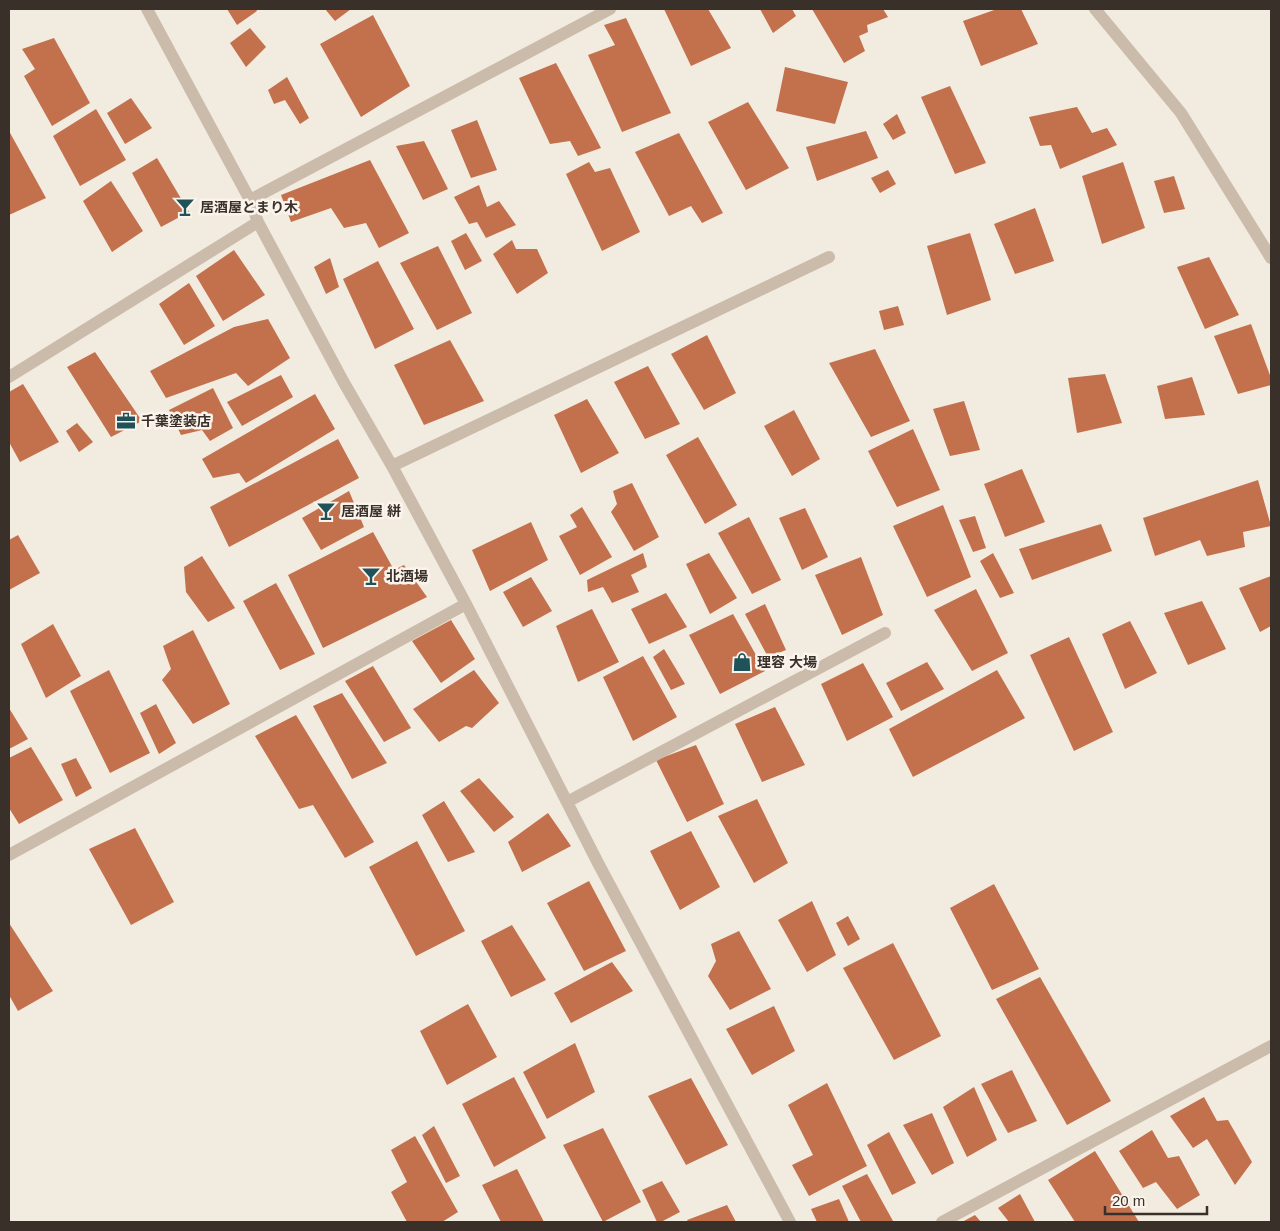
<svg xmlns="http://www.w3.org/2000/svg" width="1280" height="1231" font-family="Arial,'Noto Sans JP',sans-serif">
<style>
.building{fill:#c3704d}
.lines{fill:none;stroke-linecap:round;stroke-linejoin:round}
.minor{stroke:#cbbbab;stroke-width:12}
.labels{text-anchor:middle;dominant-baseline:central;stroke-width:5;stroke-linejoin:round;paint-order:stroke}
.poi-label{font-size:14px;font-weight:bold;fill:#39302a;stroke:#faf4ec;text-anchor:start}
</style>
<rect width="100%" height="100%" fill="#f2ebdf"/>
<!-- building -->
<path class="building" d="M227,9h29l1,2 -20,14z
M325,9h26l-16,12z
M664,9h44l23,39 -40,18z
M760,9h32l4,7 -23,17z
M812,9h71l5,8 -21,8 1,7 -9,4 6,15 -21,12z
M997,9h24l17,35 -57,22 -18,-45z
M373,15l37,71 -49,31 -41,-73z
M626,18l45,95 -49,19 -34,-77 27,-10 -11,-20z
M250,28l16,19 -20,20 -16,-24z
M54,38l36,65 -38,23 -28,-50 11,-7 -13,-20z
M556,63l45,85 -23,8 -8,-15 -20,3 -31,-66z
M785,67l63,15 -13,42 -59,-13z
M287,77l22,41 -9,6 -15,-24 -11,4 -6,-14z
M950,86l36,77 -31,11 -34,-77z
M131,98l21,30 -27,16 -18,-31z
M748,102l41,66 -43,22 -38,-68z
M1077,107l15,26 15,-5 10,17 -57,24 -9,-24 -11,1 -11,-29z
M96,109l30,51 -46,26 -27,-50z
M897,114l9,19 -13,7 -10,-16z
M477,120l20,50 -26,8 -20,-48z
M9,131l37,67 -37,17z
M866,131l12,27 -61,23 -11,-34z
M679,133l44,80 -21,10 -11,-17 -22,10 -34,-64z
M424,141l24,48 -25,11 -27,-54z
M157,158l32,54 -28,15 -29,-54z
M370,160l39,73 -30,15 -13,-25 -22,5 -13,-20 -40,14 -10,-27z
M589,162l6,10 15,-4 30,64 -38,19 -36,-77z
M1123,162l22,66 -43,16 -20,-68z
M888,170l8,14 -16,9 -9,-15z
M1174,176l11,33 -21,4 -10,-32z
M111,181l32,50 -31,21 -29,-51z
M479,185l8,22 12,-6 17,24 -30,13 -9,-16 -8,2 -15,-27z
M1035,208l19,53 -39,13 -21,-50z
M466,233l16,28 -17,9 -14,-29z
M970,233l21,67 -44,15 -20,-69z
M512,240l4,9h21l11,24 -31,21 -24,-40z
M438,246l34,67 -35,17 -37,-67z
M234,250l31,45 -42,26 -27,-45z
M1209,257l30,58 -34,14 -28,-62z
M330,258l9,29 -13,7 -12,-27z
M378,261l36,68 -39,20 -32,-70z
M189,283l26,43 -31,19 -25,-41z
M898,306l6,19 -20,5 -5,-19z
M268,319l22,39 -42,28 -12,-13 -70,25 -16,-27 84,-44z
M1251,324l20,54v7l-33,9 -24,-58z
M707,335l29,58 -32,17 -33,-56z
M450,340l34,61 -60,24 -30,-60z
M875,349l35,72 -39,16 -42,-74z
M95,352l47,69 -31,16 -44,-70z
M648,366l32,58 -35,15 -31,-57z
M1105,374l17,49 -45,10 -9,-55z
M281,375l12,22 -51,29 -15,-24z
M1192,377l13,38 -40,4 -8,-33z
M23,384l36,58 -39,20 -11,-20v-50z
M213,388l20,40 -23,13 -8,-11 -21,5 -12,-25z
M315,394l20,35 -89,54 -7,-10 -26,5 -11,-19z
M587,399l32,54 -38,20 -27,-58z
M964,401l16,49 -30,6 -17,-47z
M794,410l26,49 -28,17 -28,-50z
M77,423l16,19 -14,10 -13,-21z
M913,429l27,61 -43,17 -29,-56z
M698,437l39,68 -32,19 -39,-69z
M338,439l21,39 -130,69 -19,-40z
M1022,469l23,53 -40,15 -21,-53z
M1258,480l13,46 -28,6 2,15 -38,9 -7,-16 -45,16 -12,-38z
M632,483l27,54 -25,14 -23,-39 6,-8 -4,-13z
M349,491l15,36 -43,23 -19,-32z
M943,505l28,72 -44,20 -34,-71z
M582,507l30,50 -32,18 -21,-39 18,-9 -7,-12z
M805,508l23,49 -26,13 -23,-52z
M975,516l11,32 -13,4 -14,-32z
M749,517l32,63 -29,14 -34,-61z
M531,522l17,38 -58,31 -18,-41z
M1101,524l11,27 -80,29 -13,-31z
M373,532l21,38 10,-5 23,32 -104,51 -35,-73z
M18,535l22,38 -31,17v-50z
M643,553l4,14 -16,8 8,17 -27,11 -9,-16 -15,5 -1,-12z
M709,553l28,45 -27,16 -24,-50z
M993,553l21,40 -14,5 -20,-37z
M202,556l33,52 -27,14 -22,-30 -2,-25z
M861,557l22,58 -41,20 -27,-60z
M1271,576v50l-11,6 -21,-44z
M531,577l21,34 -29,16 -20,-35z
M276,583l39,71 -35,16 -37,-69z
M976,589l32,64 -36,18 -38,-61z
M666,593l21,34 -38,17 -18,-35z
M1202,601l24,48 -38,16 -24,-52z
M765,604l21,46 -18,7 -23,-43z
M592,609l27,53 -41,20 -22,-56z
M733,614l32,57 -45,23 -31,-59z
M451,620l24,39 -34,24 -29,-42z
M1130,621l27,52 -32,16 -23,-55z
M53,624l28,52 -35,22 -25,-54z
M193,630l37,74 -37,20 -31,-44 9,-11 -8,-23z
M1069,637l44,95 -39,19 -44,-96z
M664,649l21,35 -14,6 -18,-33z
M643,656l34,61 -44,24 -30,-64z
M927,662l17,27 -43,22 -15,-28z
M863,663l30,54 -46,24 -26,-57z
M373,666l38,62 -27,14 -39,-61z
M109,670l41,83 -40,20 -40,-82z
M474,670l25,33 -27,25 -6,-2 -27,16 -26,-33z
M997,670l28,48 -112,59 -24,-48z
M342,693l45,70 -35,16 -39,-73z
M156,704l20,39 -17,11 -19,-41z
M775,707l30,58 -43,17 -27,-58z
M9,708l19,31 -19,10z
M296,715l78,127 -29,16 -32,-53 -14,4 -44,-73z
M696,745l28,59 -37,18 -31,-62z
M31,747l32,53 -44,24 -10,-16v-50z
M76,758l16,30 -16,9 -15,-33z
M479,778l35,39 -20,15 -34,-41z
M757,799l31,64 -34,20 -36,-67z
M444,801l31,51 -27,10 -26,-47z
M548,813l23,33 -49,26 -14,-30z
M135,828l39,74 -43,23 -42,-76z
M691,831l29,56 -40,23 -30,-59z
M417,841l48,90 -49,25 -47,-89z
M589,881l37,70 -42,20 -37,-68z
M994,884l45,85 -47,21 -42,-82z
M812,901l24,54 -29,17 -29,-52z
M848,916l12,23 -12,7 -12,-23z
M9,923l44,68 -35,20 -9,-16z
M512,925l34,55 -35,17 -30,-56z
M739,931l32,58 -41,21 -22,-34 8,-15 -5,-17z
M893,943l48,93 -47,24 -51,-92z
M612,962l21,29 -62,32 -17,-30z
M1040,977l71,124 -44,24 -71,-126z
M468,1004l29,53 -50,28 -27,-54z
M774,1006l21,45 -43,24 -26,-46z
M575,1043l20,49 -48,27 -24,-47z
M1012,1070l25,51 -29,12 -27,-49z
M514,1077l32,61 -52,29 -32,-63z
M691,1078l37,67 -42,20 -38,-69z
M827,1083l40,83 -58,30 -17,-31 21,-10 -25,-50z
M974,1087l23,53 -30,17 -24,-50z
M1204,1097l13,24 11,-1 24,42 -17,23 -28,-46 -14,9 -23,-32z
M932,1113l22,50 -22,12 -29,-50z
M434,1126l26,50 -14,7 -24,-48z
M603,1128l38,74 -38,20 -40,-77z
M1152,1130l16,28 11,-2 21,39 -23,14 -21,-27 -13,6 -24,-37z
M889,1132l27,51 -24,12 -25,-50z
M415,1136l43,76 -16,10h-35l-16,-30 16,-10 -16,-32z
M1095,1151l44,71h-64l-27,-42z
M517,1169l27,53h-43l-19,-37z
M867,1174l26,47 -4,1h-28l-19,-36z
M662,1181l18,31 -19,10h-4l-15,-32z
M1020,1194l15,28h-26l-11,-14z
M839,1199l10,23h-32l-6,-13z
M727,1205l9,17h-48l-1,-2z
M975,1215l6,7h-19z"/>
<g class="lines">
<!-- minor -->
<path class="minor" d="M147,9l103,191 8,22 85,159 49,85 74,138 132,259 192,359
M1095,9l86,104 90,145
M250,200l360,-191
M9,377l249,-155
M392,466l437,-209
M567,802l318,-169
M9,855l457,-251
M942,1222l329,-176"/>
</g>
<!-- icons -->
<defs>
<g id="bar-bare" transform="scale(1.5)"><path d="M-6-5H6L.8 .8V4.5H3.5V6h-7V4.5H-.8V.8Z" fill="#20525a" stroke="#faf4ec" stroke-width="2.5" paint-order="stroke"/></g>
<g id="office-bare" transform="scale(1.5)"><path d="M-6-3h4V-5.5h4V-3h4V5H-6ZM-1-4.5V-3h2v-1.5ZM-6 0V1H6V0Z" fill="#20525a" stroke="#faf4ec" stroke-width="2.5" paint-order="stroke"/></g>
<g id="shop-bare" transform="scale(1.5)"><path d="M-5-2.5h2.3a2.7 3.5 0 0 1 5.4 0H5L5.5 6h-11ZM-1.5-2.5h3a1.5 2.3 0 0 0-3 0Z" fill="#20525a" stroke="#faf4ec" stroke-width="2.5" paint-order="stroke"/></g>
</defs>
<g fill-rule="evenodd">
<use href="#bar-bare" x="185" y="207"/>
<use href="#office-bare" x="126" y="421"/>
<use href="#bar-bare" x="326" y="511"/>
<use href="#bar-bare" x="371" y="576"/>
<use href="#shop-bare" x="742" y="662"/>
</g>
<g class="labels">
<!-- poi labels -->
<g class="poi-label">
<text x="200" y="207">居酒屋とまり木</text>
<text x="141" y="421">千葉塗装店</text>
<text x="341" y="511">居酒屋 絣</text>
<text x="386" y="576">北酒場</text>
<text x="757" y="662">理容 大場</text>
</g>
</g>
<!-- border -->
<rect width="1280" height="1231" fill="none" stroke="#39302a" stroke-width="20"/>
<!-- scale -->
<path d="M1105 1206v8h102v-8" fill="none" stroke="#39302a" stroke-width="2.5"/>
<text x="1112" y="1206" font-size="15" fill="#39302a" stroke="#faf4ec" stroke-width="4" paint-order="stroke">20 m</text>
</svg>
